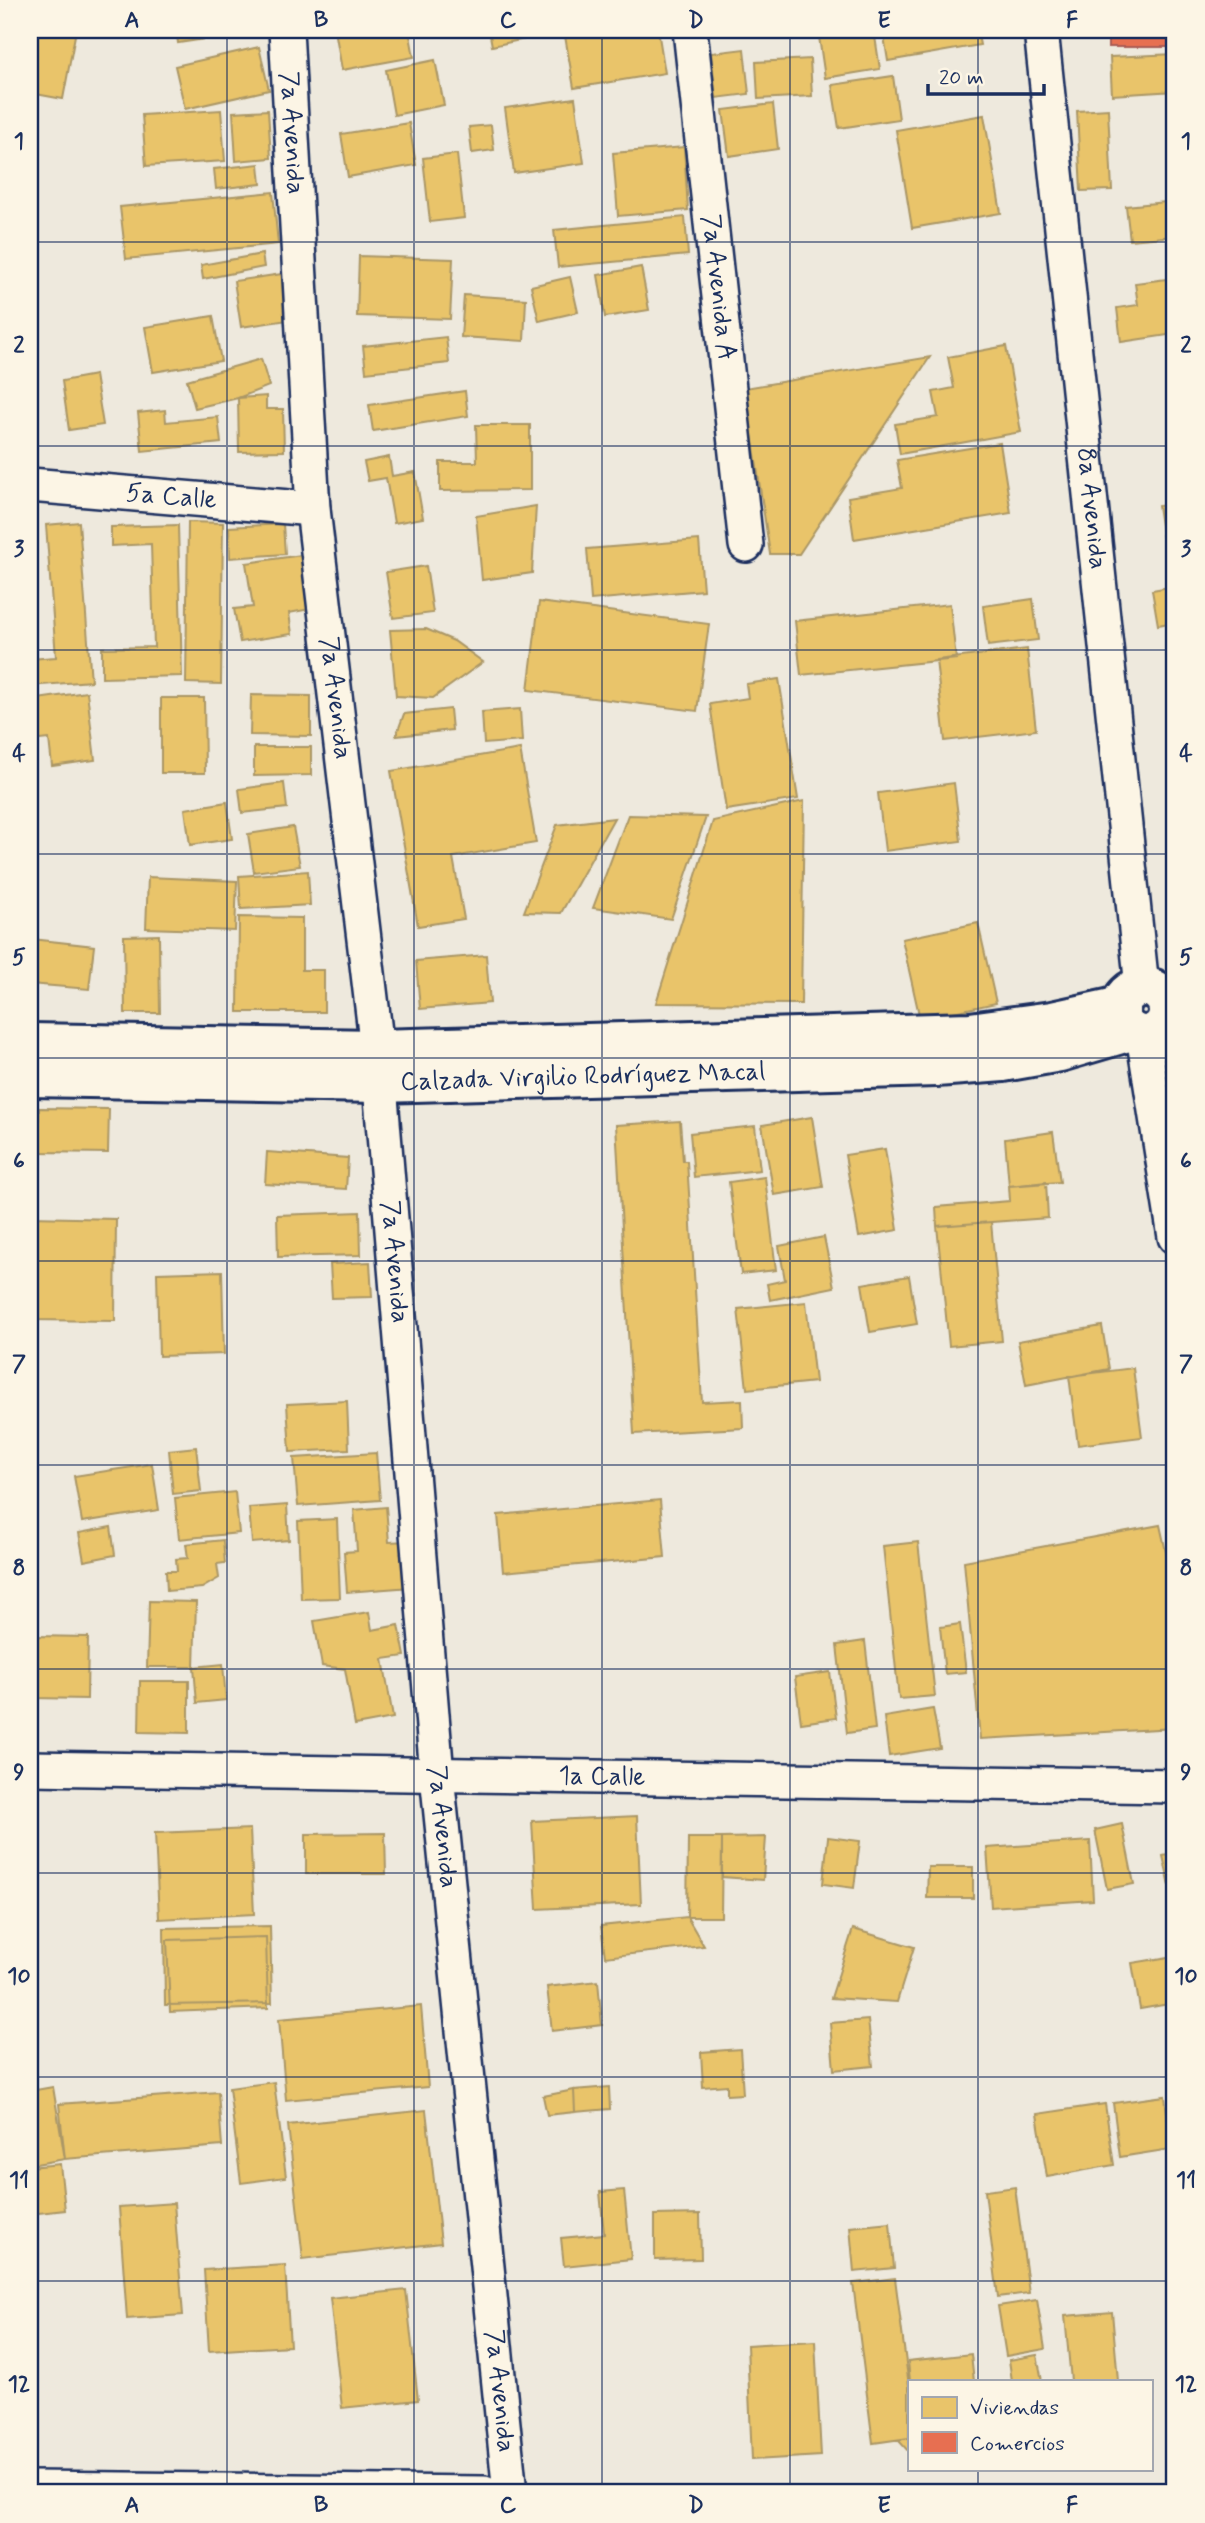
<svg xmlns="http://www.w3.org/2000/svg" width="1205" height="2523" font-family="Mynerve,sans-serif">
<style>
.homes{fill:#e9c46a;stroke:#ab9766;stroke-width:2}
.shops{fill:#e76f51;stroke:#aa5c55;stroke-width:2}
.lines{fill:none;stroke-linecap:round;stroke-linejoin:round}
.street-casing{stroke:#1b2f5e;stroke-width:38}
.secondary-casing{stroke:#1b2f5e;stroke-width:44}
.street{stroke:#fcf5e5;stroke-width:33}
.secondary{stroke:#fcf5e5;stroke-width:38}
.grid{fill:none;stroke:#1b2f5e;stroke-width:2;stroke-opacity:0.55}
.labels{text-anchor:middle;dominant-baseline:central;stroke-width:7;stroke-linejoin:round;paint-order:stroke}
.street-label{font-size:26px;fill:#1b2f5e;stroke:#fcf5e5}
.neatline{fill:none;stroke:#1b2f5e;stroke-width:2.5}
.grid-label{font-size:23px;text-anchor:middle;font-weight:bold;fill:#1b2f5e}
</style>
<rect width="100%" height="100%" fill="#eee9dd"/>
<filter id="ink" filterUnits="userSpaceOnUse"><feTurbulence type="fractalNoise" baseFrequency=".0143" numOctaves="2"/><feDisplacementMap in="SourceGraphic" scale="14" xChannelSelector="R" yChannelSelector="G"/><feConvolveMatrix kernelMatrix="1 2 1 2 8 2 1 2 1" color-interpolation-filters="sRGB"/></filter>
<g filter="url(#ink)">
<!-- homes -->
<path class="homes" d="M30,30h46l-13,69 -33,-6z
M176,30h89l-87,13z
M335,30h74l5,27 -72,13z
M489,30h45l1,7 -43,9z
M604,30h54l7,43 -91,15 -9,-52z
M818,30h56l6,39 -55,9z
M883,30h94l3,15 -92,16z
M259,47l10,43 -84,19 -10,-43z
M744,49l5,45 -33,4 -5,-45z
M1175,54v37l-63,4 -2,-38z
M810,59l2,37 -54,3 -2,-37z
M435,60l9,45 -50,10 -8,-45z
M893,76l6,43 -60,9 -7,-43z
M575,98l9,65 -70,10 -9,-65z
M773,104l5,45 -49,7 -6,-46z
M1108,109l4,81 -31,1 -4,-80z
M221,110l4,51 -79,5 -4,-51z
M268,110l3,48 -35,3 -3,-49z
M984,115l17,98 -89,15 -16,-98z
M409,123l7,42 -68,12 -7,-43z
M491,125l3,25 -22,3 -3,-26z
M684,147l4,63 -70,6 -5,-63z
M457,154l7,64 -34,4 -7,-64z
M259,164l2,20 -45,5 -2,-20z
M273,192l5,52 -152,15 -6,-52z
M1175,201v35l-45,4 -4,-34z
M685,217l3,38 -130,12 -4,-37z
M262,254l2,13 -61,12 -2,-14z
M359,256l94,3 -3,60 -93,-3z
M641,267l8,43 -44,7 -7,-42z
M289,273l6,46 -54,8 -7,-46z
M570,277l8,35 -39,9 -8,-35z
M1175,278v56l-54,8 -4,-34 21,-3 -3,-22z
M464,295l62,4 -2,42 -63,-4z
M213,316l8,45 -68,11 -8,-45z
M446,337l3,26 -83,9 -3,-26z
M1006,346l15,86 -121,22 -5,-30 43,-7 -5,-25 21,-4 -6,-31z
M930,357l-131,197h-29l-25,-166z
M261,359l8,27 -31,12 -43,10 -8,-28z
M95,375l8,50 -34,5 -7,-49z
M465,391l3,25 -95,15 -4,-26z
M266,396v13h17l1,42 -45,1 -1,-54z
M165,410l1,12 52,-5 3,26 -79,8 -4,-38z
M476,425h54v65l-90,1v-29h37z
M1000,443l11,70 -157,26 -6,-42 54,-9 -5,-28z
M389,457l3,19 23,-4 8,46 -29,5 -8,-45 -18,3 -4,-19z
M1175,504v32l-12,2 -5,-32z
M536,506l-4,67 -50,7 -6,-64z
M79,522l12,159 -61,5v-27l26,-2 -10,-132z
M188,522l35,1 -2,161 -35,-1z
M283,524l2,30 -55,4 -1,-31z
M178,525l4,151 -80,2v-30l52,-1 -3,-103 -40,2v-19z
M699,540l4,50 -112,10 -4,-51z
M302,555l8,54 -21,4 3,21 -52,8 -6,-33 19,-2 -7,-44z
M426,566l7,47 -40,5 -7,-46z
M1175,586v36l-17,3 -6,-35z
M1033,599l5,41 -50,6 -5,-40z
M539,602l170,22 -12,87 -169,-21z
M950,604l6,55 -155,16 -6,-54z
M426,629l28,12 29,21 -50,36 -37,-2 -6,-66z
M1027,649l9,81 -91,11 -9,-81z
M779,679l19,120 -72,11 -16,-106 38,-6 -2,-14z
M87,692l8,68 -43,6 -3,-27 -19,2v-41z
M251,695l60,1v40l-61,-1z
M161,698h43l1,75h-44z
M450,709l2,21 -56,6 8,-22z
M520,709l2,32 -38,3 -2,-32z
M254,747h57v28l-57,1z
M520,749l16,94 -83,14 11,62 -46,7 -27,-155z
M284,783l3,25 -45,5 -3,-24z
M954,783l7,58 -76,10 -7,-58z
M804,801l-3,203 -145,-1 57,-182z
M227,802l5,37 -42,6 -5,-36z
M628,815l78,2 -35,102 -78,-11z
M614,818l-53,95 -37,-1 33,-87z
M293,827l7,39 -46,6 -6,-38z
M308,871l2,34 -69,4 -2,-33z
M148,877l89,4 -2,50 -89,-3z
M239,917l63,1v52h22v42h-86z
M978,923l18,80 -76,16 -18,-80z
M159,935l1,78h-35l-1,-77z
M32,939l62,7 -5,43 -59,-5z
M486,955l4,48 -70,6 -4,-48z
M39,1108l70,1 -1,44 -70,-1z
M812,1117l11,70 -49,8 -12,-70z
M680,1121l3,40h4l15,241 40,-2 1,28 -109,6 -18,-309z
M755,1126l5,44 -66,7 -4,-44z
M1053,1132l7,50 -51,4 -4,-47z
M885,1149l13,81 -39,7 -14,-82z
M267,1152l81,6 -2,31 -81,-5z
M30,1155h4l-4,164z
M765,1177l11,93 -35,4 -12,-92z
M1046,1182l2,36 -111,8 -1,-19 74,-6 -1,-15z
M360,1212l1,43 -83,2 -1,-42z
M31,1217l85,2 -1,102 -85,-1z
M991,1222l11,119 -53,5 -12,-120z
M824,1237l10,50 -64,13 -3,-16 18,-4 -6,-34z
M370,1262l2,35 -40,1 -2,-34z
M222,1271l2,83 -65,2 -2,-83z
M909,1276l8,48 -47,8 -8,-48z
M806,1302l9,80 -68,7 -9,-80z
M1102,1326l7,43 -83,16 -8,-44z
M1133,1368l9,69 -64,8 -9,-69z
M347,1401l2,48 -59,3 -3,-48z
M196,1447l5,44 -28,3 -4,-44z
M376,1453l4,47 -82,6 -4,-48z
M152,1464l7,46 -77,12 -8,-46z
M235,1492l4,41 -60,6 -4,-41z
M660,1500l5,57 -162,15 -5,-57z
M287,1505l2,35 -37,3 -3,-35z
M386,1507l3,35 18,-1 4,46 -64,5 -3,-40 13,-1 -3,-41z
M337,1519l3,79 -39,1 -3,-78z
M1160,1525l15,67v136l-195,11 -16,-178z
M111,1527l4,28 -31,6 -5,-28z
M223,1540l2,23 -8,1 2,14 -17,10 -35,3 -1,-20h11l-1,-12 12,-1 -2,-14z
M918,1542l17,154 -36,3 -16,-153z
M149,1601l47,1 -2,65h-47z
M369,1612l3,18 27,-5 6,31 -22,3 10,59 -38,7 -10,-56 -23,-3 -8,-45z
M960,1624l6,48 -21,2 -5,-47z
M34,1636l54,1 -1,62 -54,-1z
M865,1641l10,88 -28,4 -10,-88z
M223,1664l3,36 -29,3 -3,-36z
M830,1672l6,46 -35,5 -6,-46z
M140,1681h49v52l-50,-1z
M933,1709l7,39 -51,8 -5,-39z
M637,1816l4,88 -104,5 -5,-88z
M1122,1824l12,60 -27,5 -12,-59z
M250,1829l4,85 -95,5 -4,-86z
M385,1833l1,41h-80v-40z
M766,1837l-3,43 -41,-3v-39z
M828,1837l32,4 -6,47 -31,-4z
M688,1838h34l-1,79h-34z
M1090,1841l3,59 -102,7 -4,-59z
M1175,1853v42h-3l-9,-39z
M928,1867h45v31h-46z
M687,1917l17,29 -99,11 -4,-31z
M270,1926l2,77 -107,2 -1,-77z
M853,1929l61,18 -17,55 -66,-4z
M266,1937l2,71 -98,4 -3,-72z
M1175,1956v47l-35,6 -8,-46z
M598,1981l4,44 -50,6 -5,-44z
M421,2006l7,81 -142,13 -7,-81z
M868,2020l5,46 -39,4 -4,-47z
M740,2049l3,45 -16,1v-10l-24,2 -2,-35z
M274,2082l12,95 -45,6 -12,-95z
M53,2087l12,72 -35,6v-74z
M609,2087l1,22 -35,3 -1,-22z
M574,2090l1,22 -28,3 -4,-19z
M218,2092l4,54 -157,13 -6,-55z
M1165,2096l6,53 -51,8 -7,-54z
M1105,2104l9,61 -67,12 -10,-63z
M426,2110l15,133 -138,16 -15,-134z
M60,2164l5,46 -35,4v-47z
M1015,2187l14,106 -31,4 -13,-106z
M624,2190l7,69 -67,7 -3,-28 43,-4 -4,-42z
M174,2203l9,112 -56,4 -8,-112z
M700,2214l1,45 -46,1v-45z
M890,2223l4,45 -40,4 -4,-45z
M285,2265l5,81 -81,5 -5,-81z
M895,2278l14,108v52l-36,5 -20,-160z
M406,2290l12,110 -76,8 -12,-110z
M1037,2300l8,49 -39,7 -8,-50z
M1112,2312l6,69h-47l-6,-65z
M815,2341l6,115 -69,4 -5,-115z
M971,2354l3,27h-64l-2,-20z
M1037,2355l5,26h-30l-3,-21z
M909,2438v14l-11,-12z"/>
<!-- shops -->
<path class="shops" d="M1108,30h61v17h-61z"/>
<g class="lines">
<!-- street casing -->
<g class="street-casing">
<g id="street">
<path id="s1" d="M286,30l27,479 64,540 60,726 73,718"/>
<path id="s2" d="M690,30l56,515"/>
<path id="s3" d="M1041,30l101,957"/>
<path id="s4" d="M30,485l283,24"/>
<path d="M1160,1029l15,17"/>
<path d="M1143,1035l32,202"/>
<path id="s5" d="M30,1768l1145,18"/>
<path d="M30,2488l454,5"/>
</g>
</g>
<!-- secondary casing -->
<g class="secondary-casing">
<g id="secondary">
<circle cx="1144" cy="1011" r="24"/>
<path d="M30,1043l347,6 593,-17 82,-11 69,-15"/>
<path id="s6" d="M30,1077l350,6 556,-16 67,-5 57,-10 71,-21"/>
</g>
</g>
<!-- street -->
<use href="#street" class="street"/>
<!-- secondary -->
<use href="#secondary" class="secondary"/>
</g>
</g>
<!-- grid -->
<path class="grid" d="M227,30v2463M414,30v2463M602,30v2463M790,30v2463M978,30v2351M30,242h1145M30,446h1145M30,650h1145M30,854h1145M30,1058h1145M30,1261h1145M30,1465h1145M30,1669h1145M30,1873h1145M30,2077h1145M30,2281h1145M978,2469v24"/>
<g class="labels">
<!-- street labels -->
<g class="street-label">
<text stroke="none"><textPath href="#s1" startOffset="103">7a Avenida</textPath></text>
<text stroke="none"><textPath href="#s2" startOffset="259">7a Avenida A</textPath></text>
<text stroke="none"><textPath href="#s4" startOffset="142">5a Calle</textPath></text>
<text stroke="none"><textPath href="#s3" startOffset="481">8a Avenida</textPath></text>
<text stroke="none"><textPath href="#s1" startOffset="670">7a Avenida</textPath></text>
<text stroke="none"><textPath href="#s6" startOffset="553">Calzada Virgilio Rodríguez Macal</textPath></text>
<text stroke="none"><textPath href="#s1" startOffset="1237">7a Avenida</textPath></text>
<text stroke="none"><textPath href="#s5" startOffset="572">1a Calle</textPath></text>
<text stroke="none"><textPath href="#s1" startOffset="1804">7a Avenida</textPath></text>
<text stroke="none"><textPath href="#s1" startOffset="2371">7a Avenida</textPath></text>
</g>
</g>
<!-- margin -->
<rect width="1205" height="2523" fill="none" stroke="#fcf5e5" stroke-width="77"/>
<!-- legend -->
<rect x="908" y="2380" width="245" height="91" fill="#fcf5e5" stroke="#a2a6af" stroke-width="2"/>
<rect x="922" y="2397" width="35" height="21" fill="#e9c46a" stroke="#a2a6af" stroke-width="2"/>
<text x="970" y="2414" font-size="21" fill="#1b2f5e">Viviendas</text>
<rect x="922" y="2432" width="35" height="21" fill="#e76f51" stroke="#a2a6af" stroke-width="2"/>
<text x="970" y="2450" font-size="21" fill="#1b2f5e">Comercios</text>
<!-- scale -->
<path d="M928 84v10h116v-10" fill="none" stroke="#1b2f5e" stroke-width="3.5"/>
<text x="939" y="84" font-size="21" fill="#1b2f5e" stroke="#fcf5e5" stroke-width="5" paint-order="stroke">20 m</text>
<rect x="38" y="38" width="1128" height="2446" class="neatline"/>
<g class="grid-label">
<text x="132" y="27">A</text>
<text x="321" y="27">B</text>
<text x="508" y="27">C</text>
<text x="696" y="27">D</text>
<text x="884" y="27">E</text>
<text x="1072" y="27">F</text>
<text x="19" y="148">1</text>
<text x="1186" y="148">1</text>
<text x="19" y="352">2</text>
<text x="1186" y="352">2</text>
<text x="19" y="556">3</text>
<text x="1186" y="556">3</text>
<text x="19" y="760">4</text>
<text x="1186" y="760">4</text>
<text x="19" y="964">5</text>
<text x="1186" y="964">5</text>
<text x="19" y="1168">6</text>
<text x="1186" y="1168">6</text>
<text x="19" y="1371">7</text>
<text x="1186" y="1371">7</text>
<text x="19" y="1575">8</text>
<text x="1186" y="1575">8</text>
<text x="19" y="1779">9</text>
<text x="1186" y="1779">9</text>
<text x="19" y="1983">10</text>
<text x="1186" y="1983">10</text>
<text x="19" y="2187">11</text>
<text x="1186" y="2187">11</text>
<text x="19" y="2391">12</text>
<text x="1186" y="2391">12</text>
<text x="132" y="2512">A</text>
<text x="321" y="2512">B</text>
<text x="508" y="2512">C</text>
<text x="696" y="2512">D</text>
<text x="884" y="2512">E</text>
<text x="1072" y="2512">F</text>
</g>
</svg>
